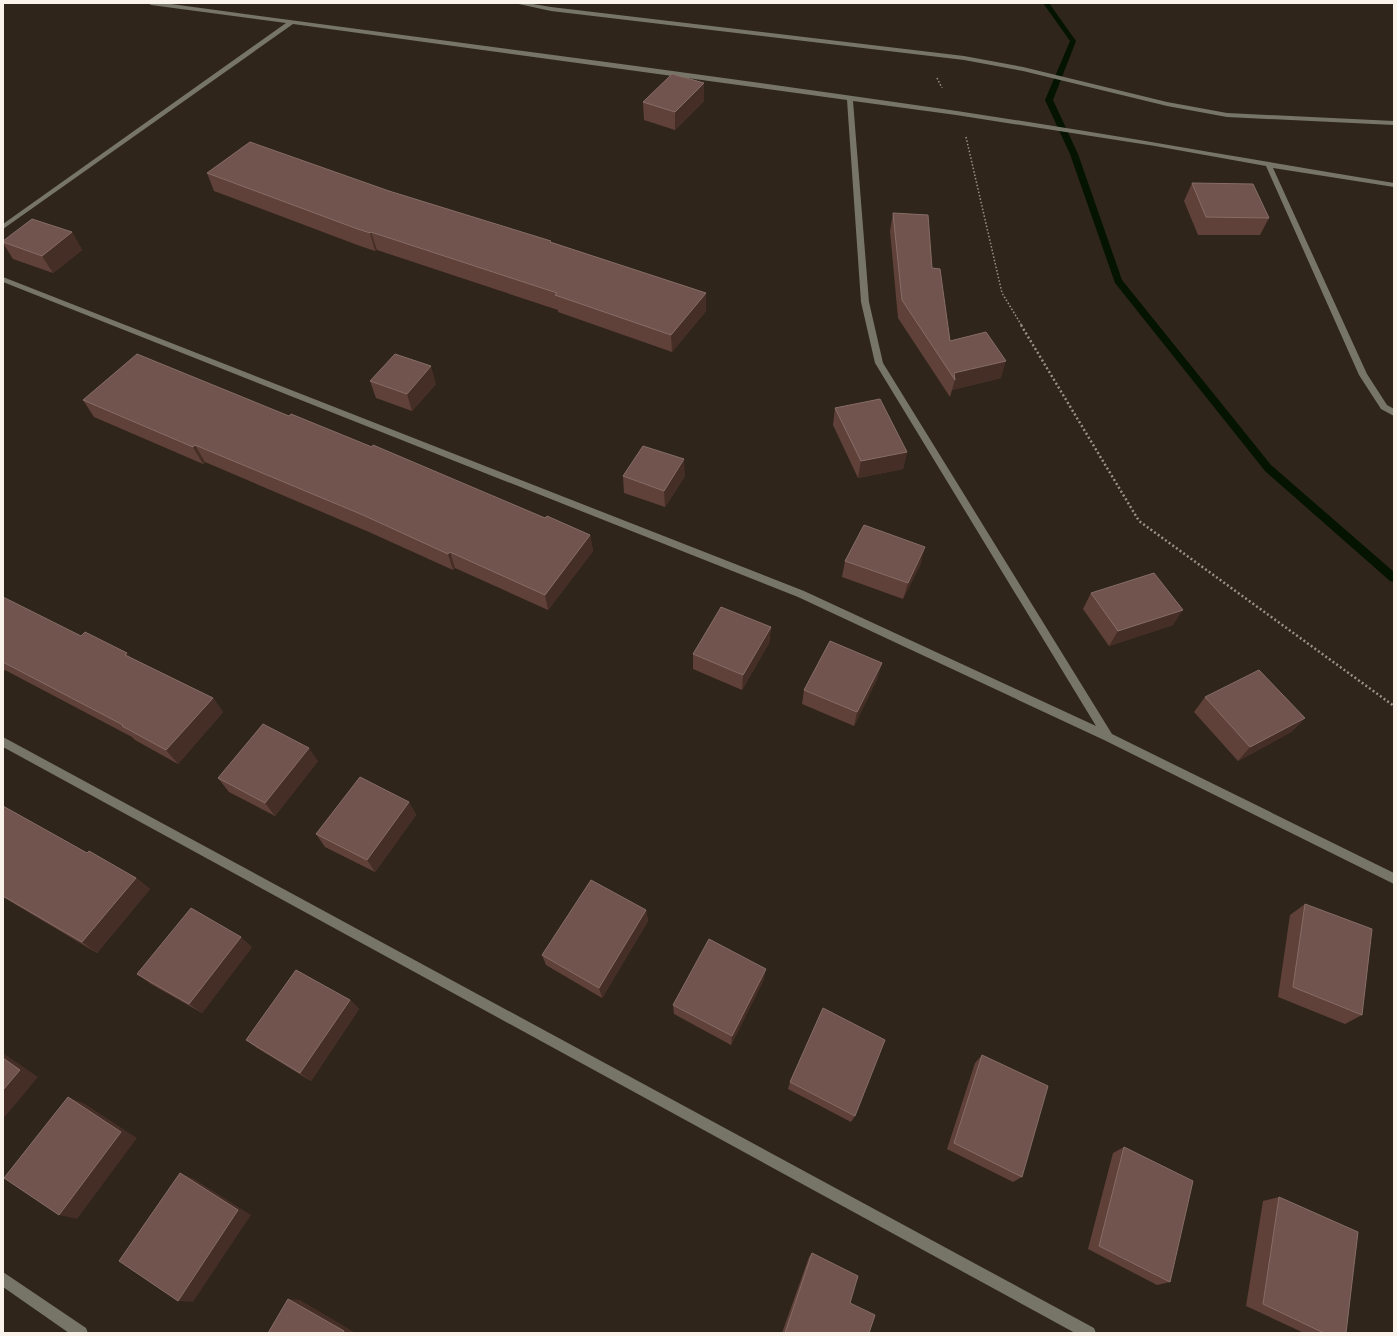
<svg xmlns="http://www.w3.org/2000/svg" width="1397" height="1336" font-family="Rubik,sans-serif">
<style>
.lines{fill:none;stroke-linecap:round;stroke-linejoin:round}
.stream{fill:#041401;fill-rule:evenodd}
.path-far1{stroke:#9a9289;stroke-width:1.5;stroke-dasharray:1.5 2;stroke-linecap:butt}
.path{stroke:#9a9289;stroke-width:2.5;stroke-dasharray:2 2.5;stroke-linecap:butt}
.minor{fill:#767567;fill-rule:evenodd}
.wall{fill:#604139}
.shaded-wall{fill:#452e25}
.building{fill:#70544d;stroke:#866d66}
</style>
<rect width="100%" height="100%" fill="#2f251a"/>
<g class="lines">
<!-- stream -->
<path class="stream" d="M1043,3h6l27,38 -23,59 25,54 44,126 149,185 123,107v10l-4,-1 -125,-110 -150,-188 -45,-129 -25,-54 25,-59z"/>
<!-- path-far1 -->
<path class="path-far1" d="M937,78l5,10
M966,137l36,156 20,33"/>
<!-- path -->
<path class="path" d="M1021,325l118,196 255,185"/>
<!-- minor -->
<path class="minor" d="M148,3h16c264,36 529,69 793,108 146,22 291,48 437,72v4l-121,-19 94,206 20,31 7,4v7l-13,-7 -22,-34 -93,-209 -111,-20 -199,-31 -103,-14 16,201 14,61 229,371 282,139v11l-290,-144 -306,-143 -795,-315v-5l801,314 292,135 -221,-363 -14,-61 -14,-202 -554,-76 -290,205v-5l283,-201 -135,-18z
M514,3h13l24,4 413,49 59,11 144,35 60,11 167,8v4l-167,-8 -60,-11 -144,-35 -59,-11 -413,-49z
M3,737l1091,591 2,5h-21l-1072,-586z
M3,1272l83,56 2,5h-19l-66,-46z"/>
</g>
<!-- wall -->
<path class="wall" d="M704,83v18l-29,29 -31,-10 -1,-18z
M207,173l182,18 162,51 155,51v18l-34,41 -114,-40v-2l-181,-60 -2,1 -15,-5 -146,-55z
M1192,183l77,35 -9,17h-62l-14,-34z
M893,213l39,55 18,73 51,37 -49,12 -2,7 -52,-79 -8,-87z
M72,232l10,18 -29,23 -40,-14 -10,-16v-2z
M370,381l66,3 -24,27 -36,-13z
M83,400l206,16 256,102 45,17 3,16 -45,59 -93,-42 -2,2 -84,-38 -164,-70 -2,2 -109,-47z
M835,408l72,44 -4,17 -45,9 -25,-53z
M623,476h62l-20,31 -41,-14z
M845,561l76,2 -18,36 -61,-22z
M1091,593l82,32 -64,21 -26,-37z
M3,597l78,39 46,17 3,4 83,41 10,14 -45,52 -43,-24 -3,-3 -127,-67 -2,2z
M771,627l-2,16 -27,47 -49,-21v-15z
M878,677l-24,49 -52,-22 2,-14z
M1205,697l100,21 -14,14 -53,29 -44,-49z
M318,761l-43,55 -46,-24 -11,-14z
M409,802l7,13 -41,57 -50,-25 -9,-13z
M3,806l84,47 49,25 14,11 -53,64 -94,-56z
M1305,904l57,111 -17,9 -67,-27 12,-82z
M646,910l2,11 -46,77 -56,-33 -4,-10z
M252,947l-50,66 -51,-29 -14,-10z
M764,979l-33,66 -57,-31 -1,-9z
M350,1000l9,9 -48,72 -54,-33 -11,-8z
M982,1055l40,122 -9,5 -66,-33 28,-86z
M790,1082l65,34 -4,6 -63,-33z
M1124,1147l46,135 -13,3 -69,-36 25,-96z
M1279,1197l67,136h-42l-58,-27 17,-105z
M812,1253l38,50 19,30h-87l27,-76z"/>
<!-- shaded-wall -->
<path class="shaded-wall" d="M704,83v18l-29,29v-18z
M72,232l10,18 -29,23 -11,-17z
M371,232l6,18 -2,1 -5,-18z
M706,293v18l-34,41 -1,-17z
M1006,361l-5,17 -49,12 3,-10 -1,-7z
M431,366l5,18 -24,27 -5,-17z
M195,445l10,17 -2,2 -10,-17z
M907,452l-4,17 -45,9 3,-17z
M684,459l1,17 -20,31 -1,-16z
M590,535l3,16 -45,59 -3,-15z
M925,547l-4,16 -18,36 5,-16z
M450,552l5,16 -2,2 -5,-16z
M1183,610l-10,15 -64,21 9,-15z
M771,627l-2,16 -27,47 1,-15z
M127,653l12,15 -14,-13z
M882,663l-4,14 -24,49 3,-14z
M213,698l10,14 -45,52 -12,-14z
M1305,718l-14,14 -53,29 12,-14z
M309,748l9,13 -43,55 -10,-13z
M409,802l7,13 -41,57 -8,-12z
M136,878l14,11 -53,64 -15,-11z
M646,910l2,11 -46,77 -3,-10z
M241,937l11,10 -50,66 -13,-9z
M766,969l-2,10 -33,66 1,-9z
M350,1000l9,9 -48,72 -11,-8z
M3,1053l35,24 -35,42z
M68,1097l17,7 52,34 -60,81 -18,-4z
M180,1173l14,6 57,36 -58,87 -15,-1z
M288,1299l12,1 54,32v1h-11z"/>
<!-- building -->
<path class="building" d="M672,74l32,9 -29,29 -32,-10z
M250,142l139,49 162,50 -1,1 156,51 -35,42 -116,-40 2,-2 -186,-61 -1,1 -15,-5 -148,-55z
M1192,183l61,1 16,34 -63,-1z
M893,213l35,2 4,53 8,1 10,72 36,-9 20,29 -52,12 1,7 -53,-80z
M32,219l40,13 -30,24 -39,-14v-1z
M137,354l152,62 2,-2 81,33 1,-2 172,73 2,-2 43,19 -45,60 -95,-43 -2,2 -85,-39 -168,-70 -2,2 -110,-47z
M395,354l36,12 -24,28 -37,-13z
M880,399l27,53 -46,9 -26,-53z
M643,446l41,13 -20,32 -41,-15z
M864,525l61,22 -17,36 -63,-22z
M1154,573l29,37 -65,21 -27,-38z
M3,597l78,39 4,-4 42,21 -2,2 88,43 -47,52 -44,-24 1,-1 -120,-63z
M721,607l50,20 -28,48 -50,-21z
M830,641l52,22 -25,49 -53,-22z
M1259,670l46,48 -55,29 -45,-50z
M263,724l46,24 -44,55 -47,-25z
M360,777l49,25 -42,58 -51,-26z
M3,806l84,47 2,-2 47,27 -54,64 -79,-46z
M591,880l55,30 -47,78 -57,-33z
M1305,904l67,25 -10,86 -69,-28z
M191,908l50,29 -52,67 -52,-30z
M709,939l57,30 -34,67 -59,-31z
M296,970l54,30 -50,73 -54,-33z
M823,1008l62,32 -30,76 -65,-34z
M982,1055l66,31 -26,91 -68,-34z
M3,1058l17,12 -17,20z
M68,1097l53,35 -62,83 -55,-37z
M1124,1147l69,34 -23,101 -71,-36z
M180,1173l58,37 -60,91 -59,-40z
M1279,1197l79,35 -12,101h-22l-61,-29z
M812,1253l46,23 -8,27 25,12 -6,18h-84z
M288,1299l56,32 -1,2h-75z"/>
<!-- border -->
<rect width="1397" height="1336" fill="none" stroke="#faf3ec" stroke-width="8"/>
</svg>
